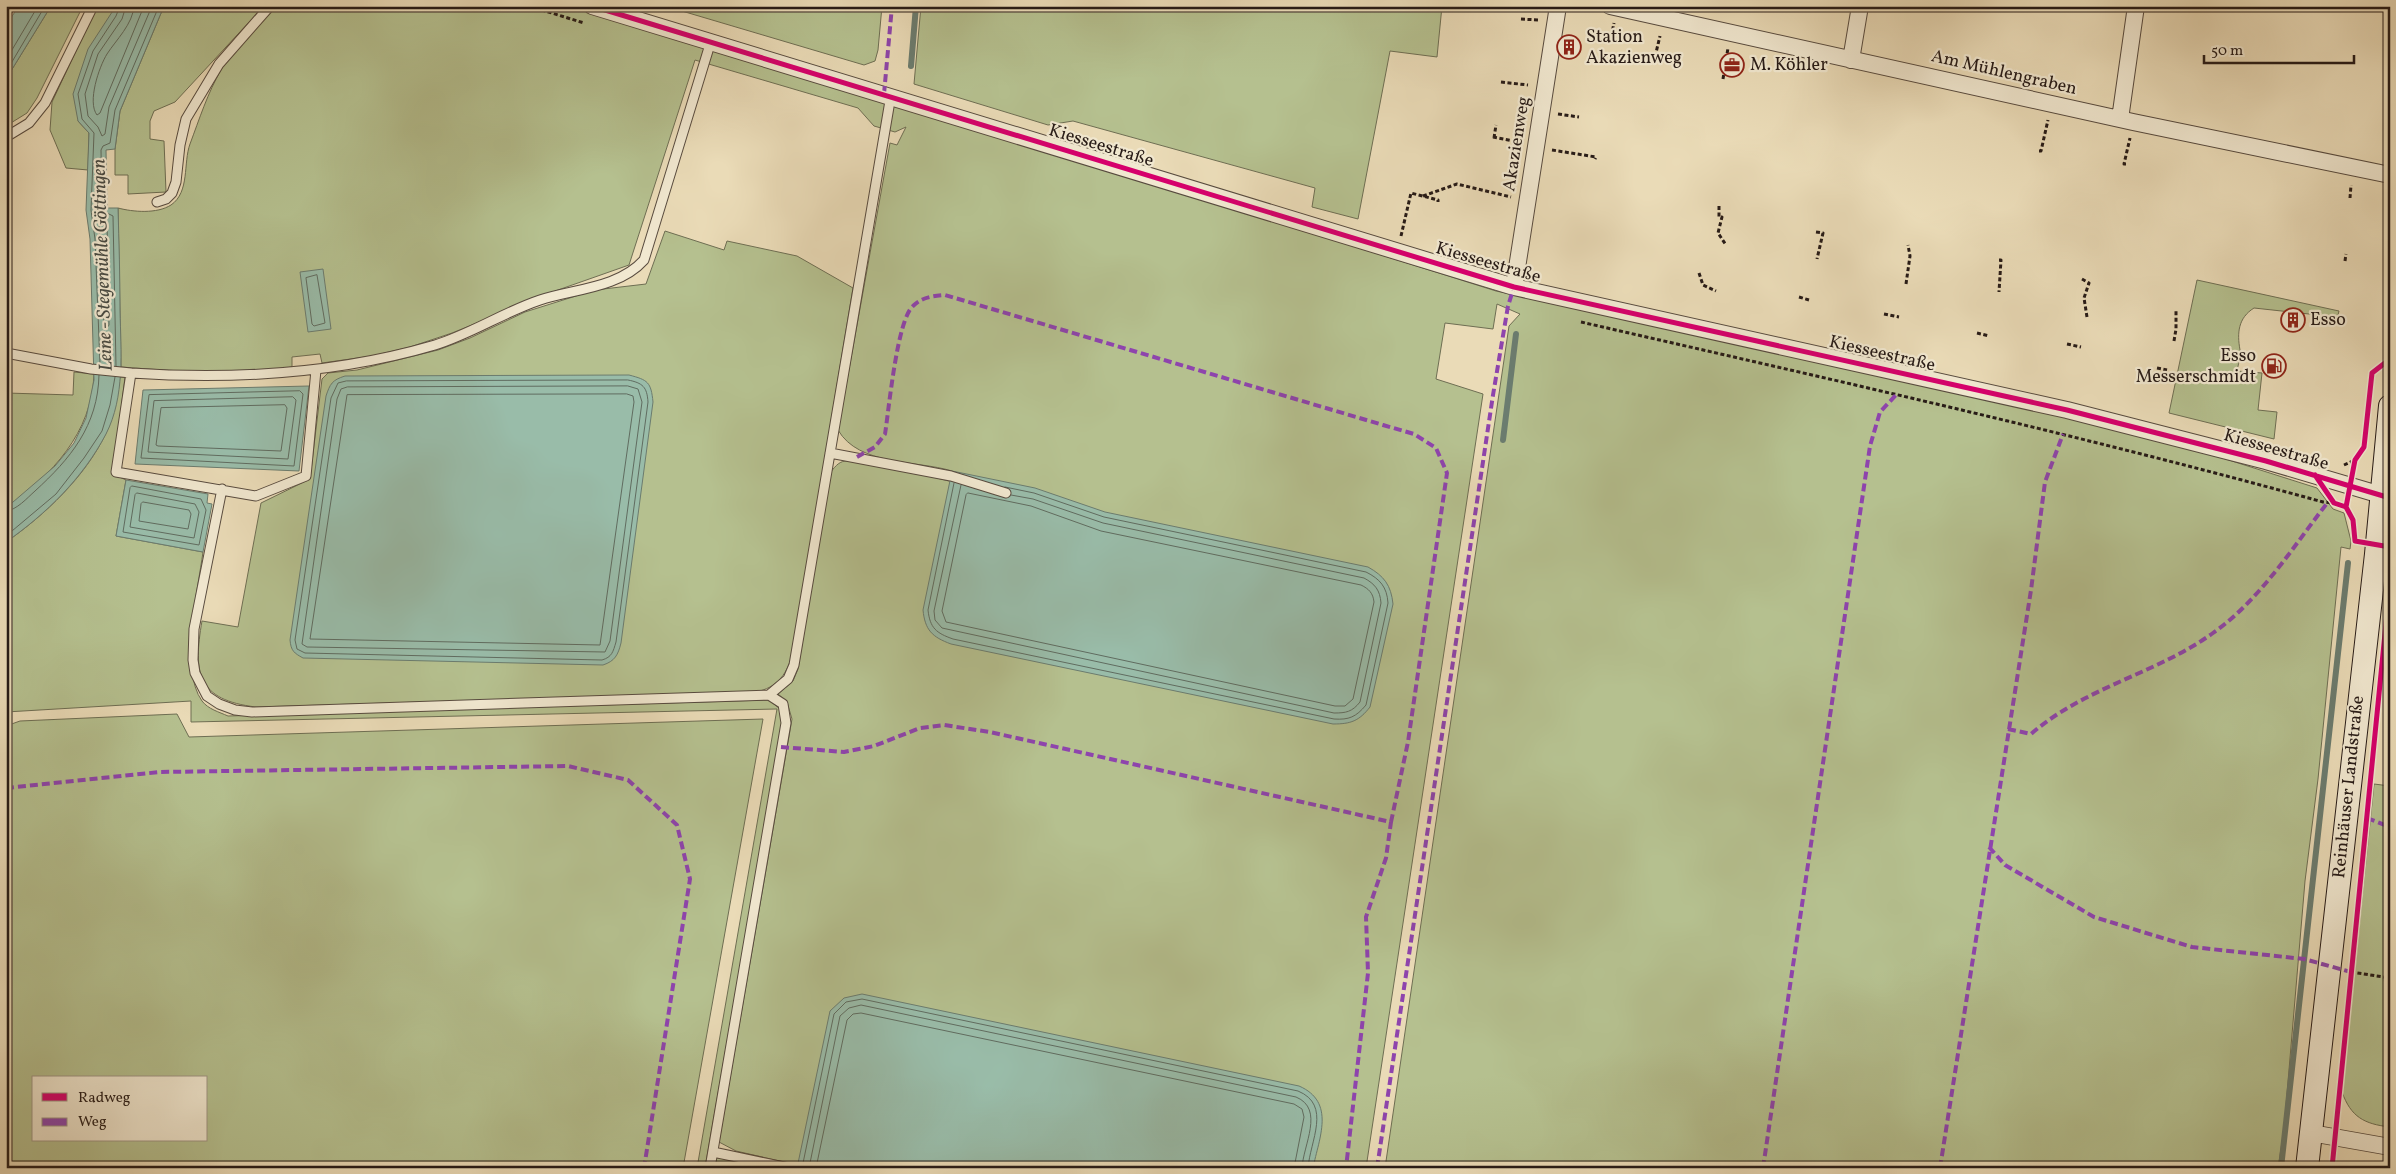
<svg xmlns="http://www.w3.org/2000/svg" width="2396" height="1174" font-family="Vollkorn,serif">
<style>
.green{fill:#b5c08f;stroke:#6e6e53;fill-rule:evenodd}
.water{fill:#99bca9;stroke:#6b7c6f}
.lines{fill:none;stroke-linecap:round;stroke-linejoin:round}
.shore{stroke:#606c60;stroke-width:1}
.stream{stroke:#6b7c6f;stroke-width:6}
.lane-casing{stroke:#584b3f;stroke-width:11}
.street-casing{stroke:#584b3f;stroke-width:18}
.secondary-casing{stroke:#271b17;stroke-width:24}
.path{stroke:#271b17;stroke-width:3;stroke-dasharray:4 2.5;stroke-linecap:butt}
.lane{stroke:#f1e8d0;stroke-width:9}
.street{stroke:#f1e8d0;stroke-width:16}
.secondary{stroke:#f1e8d0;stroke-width:22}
.quiet{stroke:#8e44ad;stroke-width:4;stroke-dasharray:8 4;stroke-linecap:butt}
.cycleway-casing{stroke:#f1e8d0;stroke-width:8}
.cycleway{stroke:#d6006c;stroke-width:5}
.labels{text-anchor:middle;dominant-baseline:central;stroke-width:4.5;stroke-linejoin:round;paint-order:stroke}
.poi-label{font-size:18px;fill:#271b17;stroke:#f1e8d0;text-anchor:start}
.street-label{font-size:18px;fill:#271b17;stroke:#f1e8d0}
.water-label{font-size:19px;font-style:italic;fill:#494b43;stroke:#f1e8d0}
</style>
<rect width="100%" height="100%" fill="#eadbb7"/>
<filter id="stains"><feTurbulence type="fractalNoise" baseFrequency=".004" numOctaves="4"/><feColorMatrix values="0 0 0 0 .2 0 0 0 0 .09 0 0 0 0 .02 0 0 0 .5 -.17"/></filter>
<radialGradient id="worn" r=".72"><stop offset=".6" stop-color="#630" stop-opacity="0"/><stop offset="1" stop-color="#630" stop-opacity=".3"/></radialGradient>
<!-- green -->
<path class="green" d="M51,6h32l-46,92 -10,15 -21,13v-47z
M97,6h19l-38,115 11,12 -1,37 -22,-2 -16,-38 2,-28z
M164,6h100l-89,96 -21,9 -4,10v18l14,2 2,51 -38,2v-19h-13v-26l5,-38z
M276,6h297l345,103 578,182 576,127 141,37 104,33 16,21 11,4 7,28 -1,8 -9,-2 -23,232 -13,102 -21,248 -6,39h-893l124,-842 11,-12 -23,-10 -4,25 -48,-6 -9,56 47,15 -117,774h-569v-3l-61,-14 -17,-9 73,-423 -5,-17 -9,-8 15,-13 5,-12 32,-196c4,-5 8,-11 15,-12 23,-2 79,14 104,20l3,-10c-36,-11 -93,-5 -114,-41l52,-287 7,2 9,-18 -11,5 -21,-6 -16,-18 -163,-48 -66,205 -71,25 -106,43 -42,14 -38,9 -50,7 -2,-9 -28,3v10c-56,9 -115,4 -171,0l-3,-159c15,4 39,6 53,-3 19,-13 12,-42 19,-61 9,-24 18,-52 31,-74 13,-24 37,-44 55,-64z
M665,6h217l-4,44 -3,11 -11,4z
M921,6h521l-5,51 -47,-6 -32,168 -46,-12 3,-19 -242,-67 -25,4 -134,-41z
M665,231l59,19 3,-9 70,15 56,32 -60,363c-5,22 -15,37 -38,41l-499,15c-59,-7 -63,-34 -54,-86l36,6 23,-124 49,-24 12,-100 6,-6 29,-3 81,-20 32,-12 55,-26 70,-22 51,-6z
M2197,280l142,31 -2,8 -28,-5 -55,-6c-16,10 -17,25 -14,42 1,6 -2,15 -3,21l25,2 -4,37 19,2 -3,27 -105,-26z
M74,372l20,2c-2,59 -42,101 -88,134v-115l67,2z
M120,377h5l-12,97 13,6 -10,56 87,16c-5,37 -24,117 -1,149 6,8 17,11 26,15l541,-16 11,9 3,12 -78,447h-8l80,-459 -586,13v-21l-185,11v-170c39,-27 80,-66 100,-109 8,-18 11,-37 14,-56z
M177,714l12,23 574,-18 -80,449h-677v-442l14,-5zM34,1078h172v62h-172z
M2374,784l16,2v173l-6,21 6,20v127c-26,-3 -39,-10 -48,-35z
M716,1157l45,11h-47z"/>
<!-- water -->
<path class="water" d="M19,6h32l-45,73v-54z
M116,6h48l-44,105 -5,38 -9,1 1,58h11c1,34 2,68 2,103 1,40 5,86 -14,123 -23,44 -60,80 -100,108v-34l49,-42 19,-23 12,-25 8,-38 -4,-141 -4,-29 3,-77 -11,-12 -5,-27 15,-45z
M323,269l8,60 -23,3 -8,-60z
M629,375c19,5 22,7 24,27l-32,241c-3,12 -6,18 -18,22l-300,-7c-9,-5 -12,-7 -13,-18l36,-244c4,-12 6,-16 19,-20z
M309,386l-10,85 -164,-7 8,-74z
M952,471l83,17 70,24 263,55c16,9 23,18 25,37l-23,103c-11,14 -19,17 -37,17l-382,-80c-19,-7 -26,-14 -28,-34z
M126,480l82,14 -1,9 5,1 -9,48 -87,-16z
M862,994l437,92c37,16 20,52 14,82h-516l33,-157 14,-13z"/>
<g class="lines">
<!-- shore -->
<path class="shore" d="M126,6l-4,13 -24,35 -13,40 3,22 10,11 4,9 3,-2 4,-27 43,-101
M134,6c-1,18 -18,34 -27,48 -8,13 -20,48 -10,61l3,-2 44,-107
M6,60l32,-54
M6,72l39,-66
M101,218l6,4 2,103 -2,3 -3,-2 -5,-106z
M317,275l8,48 -11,3 -2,-2 -6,-46z
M100,364l-5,-125 -4,-29 3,-77 -12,-14 -4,-25 15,-43 23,-35 4,-10
M116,366l-3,-150 -8,-4 -3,-4 -1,-58 2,-4 7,-3 5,-33 44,-104
M628,380c15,3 19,7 20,22l-32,240c-3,10 -4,15 -14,18l-297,-7 -8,-4 -2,-9 36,-242 7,-15 8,-2z
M628,386l10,3 4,13 -32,239 -5,11 -298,-5 -5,-3 35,-245 4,-10 6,-2z
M300,391l3,3 -9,72 -153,-8 8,-63z
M627,394l6,2 1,6 -34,243 -290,-6 37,-244z
M293,397l3,3 -8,59 -140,-7 6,-51z
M285,405l2,3 -6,43 -123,-5 -2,-1 5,-37z
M954,483l-26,127c2,18 8,23 25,29l381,80c15,1 22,-2 32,-14l22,-102c-1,-16 -8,-24 -22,-31l-262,-55 -70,-24 -29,-6
M961,485l-27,126 1,9 7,8 392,85c12,0 18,-1 26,-11l21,-99c-1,-13 -6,-19 -17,-25l-261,-55 -70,-24 -22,-4
M132,486l69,13 5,11 -7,35 -76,-13 7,-44z
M137,493l58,11 4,8 -5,26 -64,-11 5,-32z
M968,493l63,13 70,25 260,54c8,4 12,8 13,17l-21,97 -8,7h-10l-389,-84 -4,-11 24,-116z
M143,502l46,8 2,4 -3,15 -49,-8 2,-17z
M6,511c11,-1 21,-13 29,-20 35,-32 63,-65 64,-116
M6,536l50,-42 28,-36 18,-27 8,-26 5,-28
M802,1168l32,-154 12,-12 16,-3 436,92c34,14 12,50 10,77
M809,1168l31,-152 9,-8 12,-3 435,92c29,12 7,48 6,71
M816,1168l31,-148 6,-6 8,-1 433,91 8,5 2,8 -10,51"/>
<!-- stream -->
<path class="stream" d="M911,66l5,-60
M1503,440l13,-106
M2281,1168l67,-605"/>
<!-- lane casing -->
<g class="lane-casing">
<path id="lane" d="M6,137l23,-14 16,-20 48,-97
M157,202l9,-3 6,-6 4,-11 4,-37 6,-26 33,-55 51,-58
M6,353l85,16 40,4
M316,370l-10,106 -50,20 -140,-24 15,-99c102,7 205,1 304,-28 36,-11 69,-33 105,-45 34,-11 79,-12 104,-40l67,-219
M830,453l121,23 55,17
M222,489l-28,140 -1,31 2,13 12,23 12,8 16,6 17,2 517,-17 19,-16 6,-14 97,-570
M713,1152l76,16
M710,1168l76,-445 -3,-19 -14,-9"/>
</g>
<!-- street casing -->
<g class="street-casing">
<path id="street" d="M592,6l922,281 553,123 199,51 115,34
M1610,6l523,116 257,53
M1851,60l9,-54
M2120,119l16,-113
M1514,287l44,-281
M2311,1133l79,14"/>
</g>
<!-- secondary casing -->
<g class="secondary-casing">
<path id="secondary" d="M2307,1168l69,-614 14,-148"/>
</g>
<!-- path -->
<path class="path" d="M529,6l55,17
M1521,19l17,1
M1610,43l4,-20
M1656,61h-2l6,-25
M1723,79l5,-31
M1501,82l27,3
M1558,114l21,3
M1493,137l26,5
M1494,138l2,-13
M1552,150l44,7 -1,2
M2039,151h2l7,-31
M2126,164h-2l6,-26
M1423,196l34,-12 54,13
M2350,198l1,-13
M1719,206v11h3l-4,16 8,12
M1816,232l7,1 -6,26
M1401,236l10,-43 27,7v2
M1999,260h2l-2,32
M2345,261l1,-7
M1699,273l4,12 13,6
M2082,279l7,4 -5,15 3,19
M1906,284l4,-28 -2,-11
M1799,297l10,3
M1884,314l15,3
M1581,322c248,57 496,112 742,180l11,1
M1977,333l12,3
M2174,341l2,-12v-18
M2067,344l14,3
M2157,368l10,2
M2344,465l11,-5 9,-13
M2351,972l39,6"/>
<!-- lane -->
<use href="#lane" class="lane"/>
<!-- street -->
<use href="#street" class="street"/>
<!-- secondary -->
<use href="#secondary" class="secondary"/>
<!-- quiet -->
<path class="quiet" d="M884,94l8,-88
M857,457l18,-10 10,-13c4,-25 12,-114 28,-128 9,-9 20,-10 32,-11l438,130 31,9 22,14 11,25 -39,269 -17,80
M2008,729l23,5c54,-47 125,-60 182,-101 47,-33 80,-86 115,-131
M781,747l63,5 30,-6 46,-18 24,-3 46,7 401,90 -5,36 -20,59 2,56 -22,195
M6,788l154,-16 408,-6 60,14 49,45 13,54 -46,289
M2367,818l23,9
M1989,847l16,18 89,52 98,30 112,12 47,13
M1377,1168l116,-773 15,-89 6,-19
M1763,1168l107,-722 10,-34 16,-17
M1940,1168l91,-578 14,-108 18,-48"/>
<!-- cycleway casing -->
<g class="cycleway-casing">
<path id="cycleway" d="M592,6l922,281 553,123 199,51 124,37
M2315,475l19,28 12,4 7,13 2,21 35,6
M2346,507l9,-47 9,-13 8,-74 18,-14
M2332,1168l58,-585"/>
</g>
<!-- cycleway -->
<use href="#cycleway" class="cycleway"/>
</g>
<!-- icons -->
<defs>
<g id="building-ring" transform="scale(1.25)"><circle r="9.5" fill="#f1e8d0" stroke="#8f2418" stroke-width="1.5"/><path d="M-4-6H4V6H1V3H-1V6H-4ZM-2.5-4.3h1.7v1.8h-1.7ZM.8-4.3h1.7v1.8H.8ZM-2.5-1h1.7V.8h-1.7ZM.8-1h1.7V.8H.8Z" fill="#8f2418"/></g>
<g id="office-ring" transform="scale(1.25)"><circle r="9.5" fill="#f1e8d0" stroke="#8f2418" stroke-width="1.5"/><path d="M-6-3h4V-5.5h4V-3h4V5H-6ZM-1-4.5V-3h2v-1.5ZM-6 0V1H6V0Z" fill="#8f2418"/></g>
<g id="fuel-ring" transform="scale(1.25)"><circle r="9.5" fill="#f1e8d0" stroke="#8f2418" stroke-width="1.5"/><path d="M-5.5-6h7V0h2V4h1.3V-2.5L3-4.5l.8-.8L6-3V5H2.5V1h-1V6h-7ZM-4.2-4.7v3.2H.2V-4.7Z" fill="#8f2418"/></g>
</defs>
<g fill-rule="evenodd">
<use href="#building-ring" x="1569" y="47"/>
<use href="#office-ring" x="1732" y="65"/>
<use href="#building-ring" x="2293" y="320"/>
<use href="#fuel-ring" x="2274" y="366"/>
</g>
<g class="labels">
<!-- poi labels -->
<g class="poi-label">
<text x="1586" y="37">Station<tspan x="1586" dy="21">Akazienweg</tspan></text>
<text x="1750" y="65">M. Köhler</text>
<text x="2310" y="320">Esso</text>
<text x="2256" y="356" text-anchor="end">Esso<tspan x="2256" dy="21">Messerschmidt</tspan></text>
</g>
<!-- street labels -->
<g class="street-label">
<text transform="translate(2004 73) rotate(13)">Am Mühlengraben</text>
<text transform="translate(1517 144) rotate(-81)">Akazienweg</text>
<text transform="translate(1101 146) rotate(17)">Kiesseestraße</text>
<text transform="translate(1488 263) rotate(16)">Kiesseestraße</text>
<text transform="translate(1882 354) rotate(13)">Kiesseestraße</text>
<text transform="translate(2276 450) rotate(16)">Kiesseestraße</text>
<text transform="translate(2349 787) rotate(-84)">Reinhäuser Landstraße</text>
</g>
<!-- water labels -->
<g class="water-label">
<text transform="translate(103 265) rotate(-92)">Leine - Stegemühle Göttingen</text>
</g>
</g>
<!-- margin -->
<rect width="2396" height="1174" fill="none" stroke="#eadbb7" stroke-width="25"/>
<rect x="8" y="8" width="2381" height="1159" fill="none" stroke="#271b17" stroke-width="2.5"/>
<rect x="12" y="12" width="2371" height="1149" fill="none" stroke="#271b17"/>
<!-- legend -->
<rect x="32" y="1076" width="175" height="65" fill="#f1e8d0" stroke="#a09686"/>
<rect x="42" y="1093" width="25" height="8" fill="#d6006c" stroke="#a09686"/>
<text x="78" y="1102" font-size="15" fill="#271b17">Radweg</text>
<rect x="42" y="1118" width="25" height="8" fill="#8e44ad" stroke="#a09686"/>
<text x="78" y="1126" font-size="15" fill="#271b17">Weg</text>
<!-- scale -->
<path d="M2204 55v8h150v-8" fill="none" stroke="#271b17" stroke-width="2.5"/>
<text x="2211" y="55" font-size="15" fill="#271b17" stroke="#f1e8d0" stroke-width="4" paint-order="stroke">50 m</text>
<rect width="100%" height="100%" filter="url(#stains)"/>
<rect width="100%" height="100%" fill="url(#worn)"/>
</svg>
